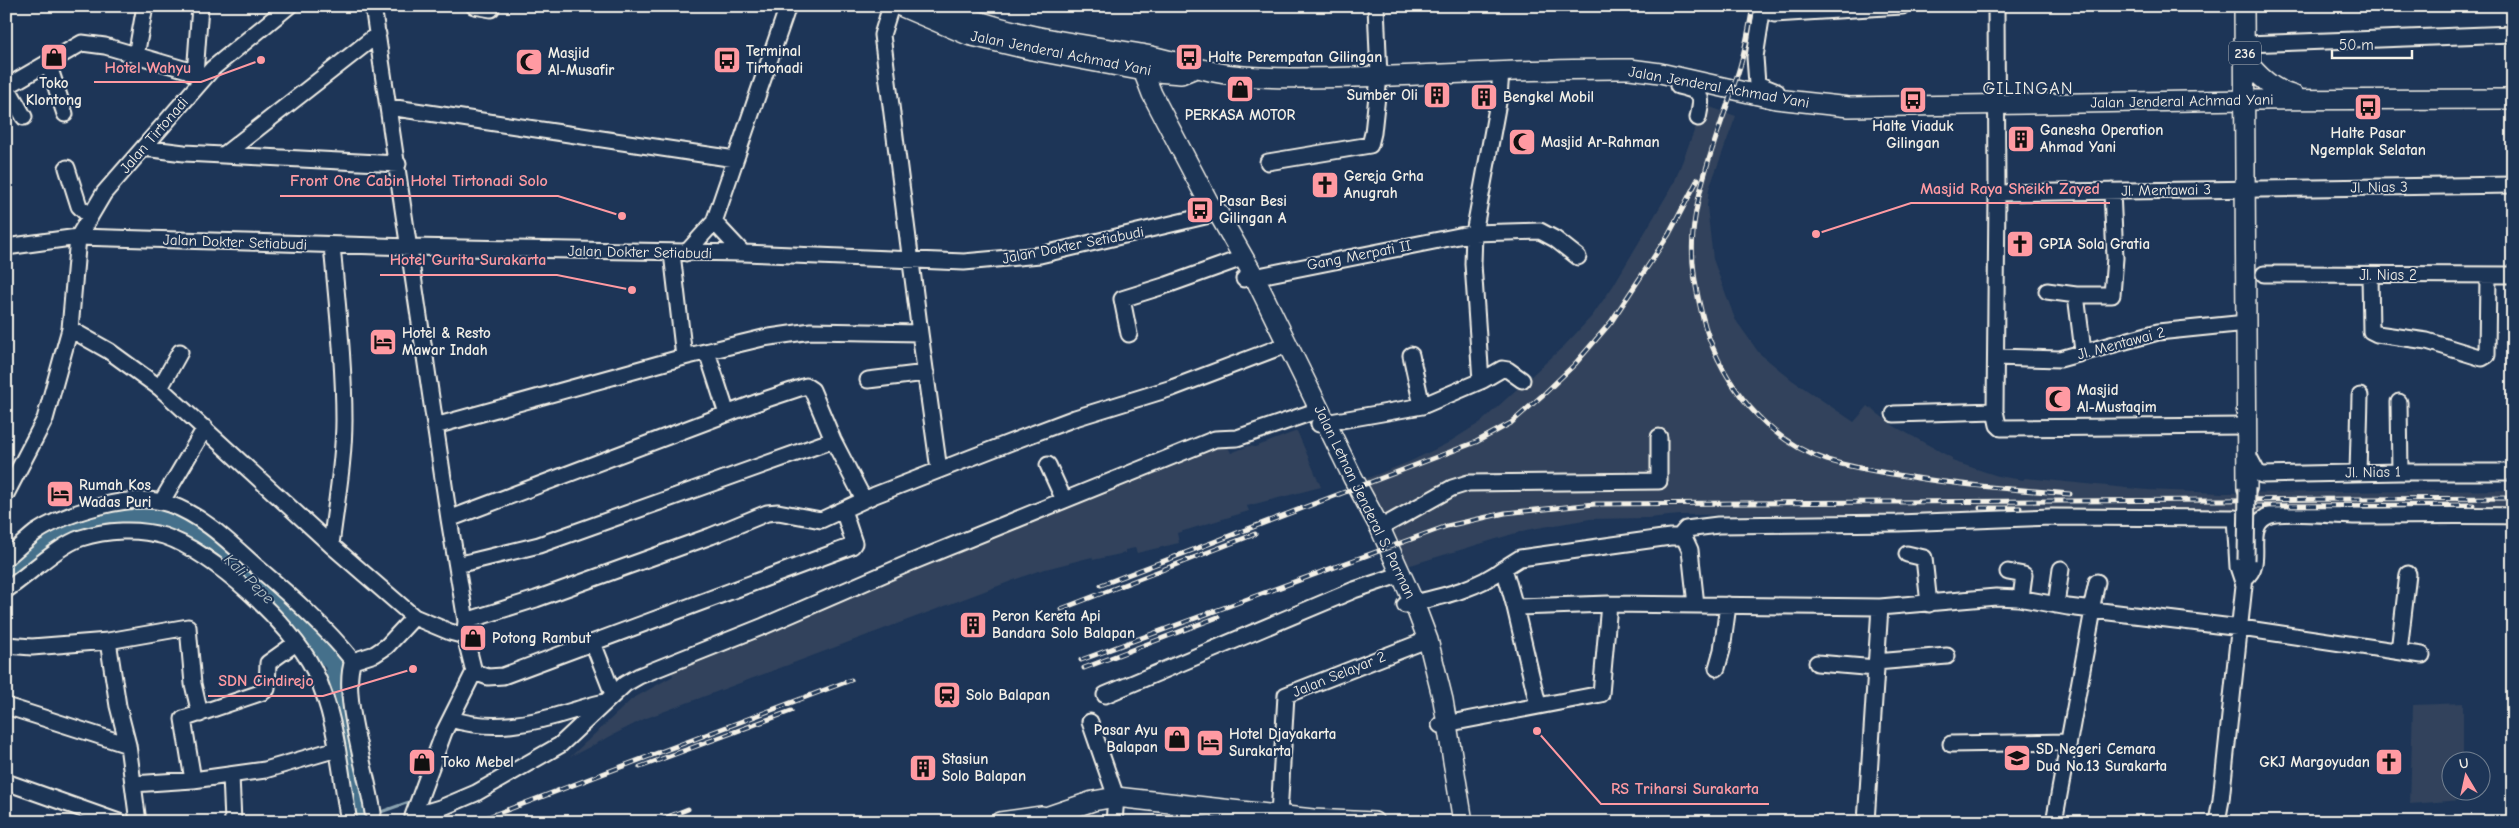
<svg xmlns="http://www.w3.org/2000/svg" width="2519" height="828" font-family="'Comic Neue',sans-serif">
<style>
.built{fill:#30425c}
.lines{fill:none;stroke-linecap:round;stroke-linejoin:round}
.stream{stroke:#8ba3b0;stroke-width:3}
.river{stroke:#456f8b;stroke-width:19}
.minor-casing{stroke:#f4f1e8;stroke-width:19}
.major-casing{stroke:#f4f1e8;stroke-width:22}
.minor{stroke:#1d3557;stroke-width:15}
.major{stroke:#1d3557;stroke-width:19}
.rail-casing{stroke:#f4f1e8;stroke-width:5}
.rail{stroke:#1d3557;stroke-width:3;stroke-dasharray:9;stroke-linecap:butt}
.minor-bridge-casing{stroke:#f4f1e8;stroke-width:19;stroke-linecap:butt}
.minor-bridge{stroke:#1d3557;stroke-width:15}
.labels{text-anchor:middle;dominant-baseline:central;stroke-width:4;stroke-linejoin:round;paint-order:stroke}
.shield{fill:#1d3557;stroke:#b4b9bc;stroke-width:1}
.shield-label{font-size:14px;font-weight:bold;fill:#f4f1e8}
.poi-label{font-size:15px;font-weight:bold;fill:#f4f1e8;stroke:#1d3557;text-anchor:start}
.street-label{font-size:15px;fill:#f4f1e8;stroke:#1d3557}
.water-label{font-size:16px;font-style:italic;fill:#b7c4c7;stroke:#1d3557}
.quarter-label{font-size:18px;letter-spacing:1px;fill:#f4f1e8;stroke:#1d3557}
.leader{fill:none;stroke:#ff9aa2;stroke-width:2}
.callout-dot{fill:#ff9aa2;stroke:#1d3557;stroke-width:2}
.callout-label{font-size:16px;text-anchor:middle;font-weight:bold;fill:#ff9aa2;stroke:#1d3557;stroke-width:4;stroke-linejoin:round;paint-order:stroke}
</style>
<rect width="100%" height="100%" fill="#1d3557"/>
<filter id="ink" filterUnits="userSpaceOnUse"><feTurbulence type="fractalNoise" baseFrequency=".02" numOctaves="2"/><feDisplacementMap in="SourceGraphic" scale="10" xChannelSelector="R" yChannelSelector="G"/><feConvolveMatrix kernelMatrix="1 2 1 2 8 2 1 2 1" color-interpolation-filters="sRGB"/></filter>
<g filter="url(#ink)">
<!-- built -->
<path class="built" d="M1704,105l32,11 -27,73 -2,17 6,53 22,60 24,34 33,27 62,42 14,-16 26,20 58,32v3l46,15 25,4 2,-2 123,12 73,3 292,-3v20l-833,5 -32,3 -58,1 -64,11 -122,37 -44,-86 49,-19 37,-18 35,-22 84,-77 27,-29 21,-30 61,-103z
M1297,431l24,56 -74,19 2,5 -72,22 2,10 -42,10 -2,-5 -10,2v3l-32,7 -1,-3 -54,14 -394,148 -74,38 62,-58 41,-23 -2,-5 69,-32 484,-200 7,14 17,-7 7,1z
M2463,703v57h-11v30l11,1v9l-53,4 3,-99z"/>
<g class="lines">
<!-- stream -->
<path class="stream" d="M378,813l31,-11 5,-4
M363,818l7,-2"/>
<!-- river -->
<path class="river" d="M6,572l58,-44 43,-12 76,6 32,23 119,118 30,159"/>
<!-- minor casing -->
<g class="minor-casing">
<path id="minor" d="M200,6l-5,69 5,5
M373,6l76,513 17,102 -1,9
M474,6l17,3
M891,6l-9,29 38,298
M1763,6l-8,51 2,27 20,8
M1996,6l1,187 -2,218 3,14 3,3 245,-2
M1774,14l128,-8
M2245,44l268,-10
M136,56l9,-50
M48,63l17,51
M1678,86c25,6 25,8 20,32
M6,87l76,-44 23,3 82,24 8,5
M7,87l17,30
M389,107l346,52
M144,148l40,5 214,11
M225,154l153,-120
M1268,162l102,-17 3,-12 6,-56 -3,-71
M67,168l12,38 11,11
M1997,193l516,-8
M714,222l29,31
M6,247l72,-10 333,10 332,6 221,9 76,-7 178,-42
M672,253l12,104
M686,253l28,-31 74,-216
M2264,274l249,1
M2370,275l1,56 6,3 50,7 55,17 5,-3 1,-80
M1244,279l230,-46 66,-2 15,8 23,18
M2047,291l29,4h36l3,-37 -3,-67
M2076,295l7,56
M70,329l39,22 51,37 171,157 83,72 36,15 15,4 9,36 -30,60 -31,84
M1129,334l-7,-35 45,-14 67,-24
M707,352l20,62
M1411,355l11,51
M1996,357l64,2 98,-27 88,-9
M868,380l58,-7
M1481,381l-8,-117 1,-31 25,-136 2,-25
M160,388l20,-36
M2399,402l1,70
M1894,414l101,-3
M1319,424l103,-18 61,-26 19,-11 6,1 14,10
M435,426l249,-69 79,-19 48,-7 109,2 19,137
M2247,453l10,19 5,3 138,-3h113
M1048,465l16,35
M2358,473l2,-77
M6,494l39,-75 25,-90 8,-92 26,-44 109,-125 76,-62
M162,501l43,-73
M449,519l312,-118 45,-15 6,4 21,50 31,60
M1380,528l72,-40 16,-5 191,-2v-44
M1679,537l7,-8 32,-4 180,-2 152,-6 185,1 3,49 6,18
M331,545c5,-41 13,-84 13,-125 0,-59 -7,-117 -12,-175
M1907,554l17,4 5,46
M6,558c10,-8 19,-17 29,-25 30,-20 99,-42 134,-29 35,12 62,40 89,64 33,28 68,59 95,93 -13,33 15,114 20,152
M457,565l82,-20 294,-105
M1504,568l16,-10 150,-21h14l6,13 6,55
M2008,572l16,3 -3,23
M2245,578c21,-15 -2,-48 21,-61 13,-8 68,-1 87,-1 53,0 106,-1 160,0
M6,590c21,-14 53,-45 75,-52 25,-8 57,-10 83,-2 49,16 127,88 150,134 23,47 26,102 35,152
M1405,605c34,-8 71,-15 99,-37l11,39 94,-3 271,3 -14,215
M2056,605l5,-36
M1515,607l23,98
M1880,607l116,-10 22,1 50,9 173,21 181,27
M2091,610l6,-28
M466,621l70,-22 175,-63 56,-23 11,-1 43,8 54,-25 144,-56 56,-21 97,-30 116,-44
M108,641l80,-14 5,57 7,30
M593,643l20,51
M6,645l26,2 76,-6 10,65 10,39
M2399,651l9,-77
M353,661l22,-7 12,-8 27,-29
M1876,662l71,-6
M1817,663l59,5
M1717,668l5,-18 6,-45
M474,672l14,5 15,-1 349,-130 2,-3 -11,-33
M1105,695l249,-105 39,-13
M6,706l122,39 10,77
M451,719c41,13 80,5 121,-8 11,-3 21,-7 33,-9
M1090,722l26,75 -2,25
M1440,725l161,-31 8,-90
M1951,744l116,-2
M231,775l2,47
M193,780l-10,-61 80,-27 4,-3 1,-26 28,-20
M6,782l113,40
M133,784l60,-4 72,-10 72,-21
M1279,815l7,-120 133,-52
M413,816l30,-9 33,-14 84,-48 65,-61 14,-8 125,-50 143,-62 308,-125 22,-1 76,-26
M2054,822l39,-212
M2217,822l4,-22 24,-224"/>
</g>
<!-- major casing -->
<g class="major-casing">
<path id="major" d="M900,6l68,29 64,15 112,21 37,3 15,-6
M939,6c64,29 135,37 202,48 32,5 60,18 92,21 40,4 81,3 121,2 92,-2 184,-9 276,-8l30,4 116,26 73,8 397,-7 267,-1
M2244,6l3,482
M1142,54l3,22 7,18 57,109 9,10 36,63 99,202 27,50 34,75 14,37 15,60 20,122
M2245,59c14,18 28,31 50,37
M1000,822l42,-6
M1031,822l62,-21 23,-4 197,22 61,3"/>
</g>
<!-- minor -->
<use href="#minor" class="minor"/>
<!-- major -->
<use href="#major" class="major"/>
<!-- rail casing -->
<g class="rail-casing">
<path id="rail" d="M1753,6c-4,23 -8,46 -15,67 -16,50 -37,99 -44,151 -5,34 2,69 11,102 18,58 62,115 122,134 29,9 60,13 90,18 51,8 102,12 153,16
M2253,506l220,-1
M1980,508h40
M1101,585l375,-143 35,-19 34,-30 30,-29 36,-42 58,-88 29,-55
M1061,609l194,-75
M1081,660l366,-134 58,-13 90,-9 918,-6
M1084,668l134,-51
M640,767l151,-56
M475,822l376,-142
M655,822l33,-13"/>
</g>
<!-- rail -->
<use href="#rail" class="rail"/>
<!-- minor-bridge casing -->
<g class="minor-bridge-casing">
<path id="minor-bridge" d="M2246,560l1,-72"/>
</g>
<!-- minor-bridge -->
<use href="#minor-bridge" class="minor-bridge"/>
</g>
</g>
<!-- icons -->
<defs>
<g id="shop-square" transform="scale(1.4375)"><rect x="-9" y="-9" width="18" height="18" rx="4" fill="#ff9aa2" stroke="#1d3557"/><path d="M-5-2.5h2.3a2.7 3.5 0 0 1 5.4 0H5L5.5 6h-11ZM-1.5-2.5h3a1.5 2.3 0 0 0-3 0Z" fill="#111"/></g>
<g id="bus-square" transform="scale(1.4375)"><rect x="-9" y="-9" width="18" height="18" rx="4" fill="#ff9aa2" stroke="#1d3557"/><path d="M-5-6H5V4H4V6H2V4H-2V6H-4V4H-5ZM-3.5-4V0h7V-4ZM-3.5 1.2v1.5H-2V1.2ZM2 1.2v1.5H3.5V1.2Z" fill="#111"/></g>
<g id="mosque-square" transform="scale(1.4375)"><rect x="-9" y="-9" width="18" height="18" rx="4" fill="#ff9aa2" stroke="#1d3557"/><path d="M3.5-4.9A6 6 0 1 0 3.5 4.9A5 5 0 1 1 3.5-4.9Z" fill="#111"/></g>
<g id="building-square" transform="scale(1.4375)"><rect x="-9" y="-9" width="18" height="18" rx="4" fill="#ff9aa2" stroke="#1d3557"/><path d="M-4-6H4V6H1V3H-1V6H-4ZM-2.5-4.3h1.7v1.8h-1.7ZM.8-4.3h1.7v1.8H.8ZM-2.5-1h1.7V.8h-1.7ZM.8-1h1.7V.8H.8Z" fill="#111"/></g>
<g id="church-square" transform="scale(1.4375)"><rect x="-9" y="-9" width="18" height="18" rx="4" fill="#ff9aa2" stroke="#1d3557"/><path d="M-1.2-6h2.4v3.5h3.3v2.4h-3.3V6h-2.4V-.1h-3.3v-2.4h3.3Z" fill="#111"/></g>
<g id="hotel-square" transform="scale(1.4375)"><rect x="-9" y="-9" width="18" height="18" rx="4" fill="#ff9aa2" stroke="#1d3557"/><path d="M-6-4.5h1.5V1H6V5H4.5V3h-9V5H-6ZM-4 0a1.8 1.8 0 1 1 3.6 0ZM.5 0V-2.5h3Q6-2.5 6 0Z" fill="#111"/></g>
<g id="station-square" transform="scale(1.4375)"><rect x="-9" y="-9" width="18" height="18" rx="4" fill="#ff9aa2" stroke="#1d3557"/><path d="M-3-6H3Q5-6 5-4V2Q5 4 3 4L4.5 6H3L1.5 4h-3L-3 6H-4.5L-3 4Q-5 4-5 2V-4Q-5-6-3-6ZM-3.5-4v3h7v-3ZM-3.5 1v1.5H-2V1ZM2 1v1.5H3.5V1Z" fill="#111"/></g>
<g id="school-square" transform="scale(1.4375)"><rect x="-9" y="-9" width="18" height="18" rx="4" fill="#ff9aa2" stroke="#1d3557"/><path d="M0-5L7-2L0 1L-7-2ZM-4 1L0 2.5L4 1V4Q0 6-4 4Z" fill="#111"/></g>
</defs>
<g fill-rule="evenodd">
<use href="#shop-square" x="54" y="57"/>
<use href="#bus-square" x="1189" y="57"/>
<use href="#bus-square" x="727" y="60"/>
<use href="#mosque-square" x="529" y="62"/>
<use href="#shop-square" x="1240" y="89"/>
<use href="#building-square" x="1437" y="95"/>
<use href="#building-square" x="1484" y="97"/>
<use href="#bus-square" x="1913" y="100"/>
<use href="#bus-square" x="2368" y="107"/>
<use href="#building-square" x="2021" y="139"/>
<use href="#mosque-square" x="1522" y="142"/>
<use href="#church-square" x="1325" y="185"/>
<use href="#bus-square" x="1200" y="210"/>
<use href="#church-square" x="2020" y="244"/>
<use href="#hotel-square" x="383" y="342"/>
<use href="#mosque-square" x="2058" y="399"/>
<use href="#hotel-square" x="60" y="494"/>
<use href="#building-square" x="973" y="625"/>
<use href="#shop-square" x="473" y="638"/>
<use href="#station-square" x="947" y="695"/>
<use href="#shop-square" x="1177" y="739"/>
<use href="#hotel-square" x="1210" y="743"/>
<use href="#school-square" x="2017" y="758"/>
<use href="#shop-square" x="422" y="762"/>
<use href="#church-square" x="2389" y="762"/>
<use href="#building-square" x="923" y="768"/>
</g>
<g class="labels">
<!-- shield labels -->
<rect class="shield" x="2229" y="41.5" width="32" height="23" rx="4"/>
<g class="shield-label">
<text x="2245" y="53">236</text>
</g>
<!-- poi labels -->
<g class="poi-label">
<text x="746" y="51">Terminal<tspan x="746" dy="17">Tirtonadi</tspan></text>
<text x="548" y="53">Masjid<tspan x="548" dy="17">Al-Musafir</tspan></text>
<text x="1208" y="57">Halte Perempatan Gilingan</text>
<text x="54" y="83" text-anchor="middle">Toko<tspan x="54" dy="17">Klontong</tspan></text>
<text x="1418" y="95" text-anchor="end">Sumber Oli</text>
<text x="1503" y="97">Bengkel Mobil</text>
<text x="1240" y="115" text-anchor="middle">PERKASA MOTOR</text>
<text x="1913" y="126" text-anchor="middle">Halte Viaduk<tspan x="1913" dy="17">Gilingan</tspan></text>
<text x="2040" y="130">Ganesha Operation<tspan x="2040" dy="17">Ahmad Yani</tspan></text>
<text x="2368" y="133" text-anchor="middle">Halte Pasar<tspan x="2368" dy="17">Ngemplak Selatan</tspan></text>
<text x="1541" y="142">Masjid Ar-Rahman</text>
<text x="1344" y="176">Gereja Grha<tspan x="1344" dy="17">Anugrah</tspan></text>
<text x="1219" y="201">Pasar Besi<tspan x="1219" dy="17">Gilingan A</tspan></text>
<text x="2039" y="244">GPIA Sola Gratia</text>
<text x="402" y="333">Hotel &amp; Resto<tspan x="402" dy="17">Mawar Indah</tspan></text>
<text x="2077" y="390">Masjid<tspan x="2077" dy="17">Al-Mustaqim</tspan></text>
<text x="79" y="485">Rumah Kos<tspan x="79" dy="17">Wadas Puri</tspan></text>
<text x="992" y="616">Peron Kereta Api<tspan x="992" dy="17">Bandara Solo Balapan</tspan></text>
<text x="492" y="638">Potong Rambut</text>
<text x="966" y="695">Solo Balapan</text>
<text x="1158" y="730" text-anchor="end">Pasar Ayu<tspan x="1158" dy="17">Balapan</tspan></text>
<text x="1229" y="734">Hotel Djayakarta<tspan x="1229" dy="17">Surakarta</tspan></text>
<text x="2036" y="749">SD Negeri Cemara<tspan x="2036" dy="17">Dua No.13 Surakarta</tspan></text>
<text x="942" y="759">Stasiun<tspan x="942" dy="17">Solo Balapan</tspan></text>
<text x="441" y="762">Toko Mebel</text>
<text x="2370" y="762" text-anchor="end">GKJ Margoyudan</text>
</g>
<!-- street labels -->
<g class="street-label">
<text transform="translate(1061 53) rotate(11)">Jalan Jenderal Achmad Yani</text>
<text transform="translate(1719 87) rotate(10)">Jalan Jenderal Achmad Yani</text>
<text transform="translate(2182 101) rotate(-1)">Jalan Jenderal Achmad Yani</text>
<text transform="translate(154 135) rotate(-49)">Jalan Tirtonadi</text>
<text transform="translate(2379 187) rotate(-1)">Jl. Nias 3</text>
<text transform="translate(2166 190) rotate(-1)">Jl. Mentawai 3</text>
<text transform="translate(235 242) rotate(2)">Jalan Dokter Setiabudi</text>
<text transform="translate(1073 245) rotate(-11)">Jalan Dokter Setiabudi</text>
<text transform="translate(640 252) rotate(1)">Jalan Dokter Setiabudi</text>
<text transform="translate(1359 255) rotate(-11)">Gang Merpati II</text>
<text x="2388" y="275">Jl. Nias 2</text>
<text transform="translate(2121 343) rotate(-15)">Jl. Mentawai 2</text>
<text transform="translate(2373 472) rotate(-1)">Jl. Nias 1</text>
<text transform="translate(1365 502) rotate(64)">Jalan Letnan Jenderal S. Parman</text>
<text transform="translate(1339 674) rotate(-22)">Jalan Selayar 2</text>
</g>
<!-- water labels -->
<g class="water-label">
<text transform="translate(249 579) rotate(45)">Kali Pepe</text>
</g>
<!-- quarter labels -->
<g class="quarter-label">
<text x="2028" y="88">GILINGAN</text>
</g>
</g>
<!-- callouts -->
<path class="leader" d="M261 60L201 82H94M622 216L558 196H280M1816 234L1911 203H2110M632 290L557 275H380M413 669L323 696H208M1537 731L1601 804H1769"/>
<g class="callout-dot">
<circle cx="261" cy="60" r="5"/>
<circle cx="622" cy="216" r="5"/>
<circle cx="1816" cy="234" r="5"/>
<circle cx="632" cy="290" r="5"/>
<circle cx="413" cy="669" r="5"/>
<circle cx="1537" cy="731" r="5"/>
</g>
<g class="callout-label">
<text x="148" y="73">Hotel Wahyu</text>
<text x="419" y="186">Front One Cabin Hotel Tirtonadi Solo</text>
<text x="2010" y="194">Masjid Raya Sheikh Zayed</text>
<text x="468" y="265">Hotel Gurita Surakarta</text>
<text x="266" y="686">SDN Cindirejo</text>
<text x="1685" y="794">RS Triharsi Surakarta</text>
</g>
<!-- margin -->
<rect width="2519" height="828" fill="none" stroke="#1d3557" stroke-width="25"/>
<rect x="12" y="12" width="2494" height="803" fill="none" stroke="#f4f1e8" stroke-width="2" filter="url(#ink)"/>
<!-- north arrow -->
<g transform="translate(2466 776) rotate(351)"><circle r="24" fill="#1d3557" stroke="#738091"/>
<path d="M0-4L9 19L0 12L-9 19Z" fill="#ff9aa2"/>
<text y="-8" font-size="14" font-weight="bold" text-anchor="middle" fill="#f4f1e8">U</text>
</g>
<!-- scale -->
<path d="M2332 50v8h80v-8" fill="none" stroke="#f4f1e8" stroke-width="2.5"/>
<text x="2339" y="50" font-size="15" fill="#f4f1e8" stroke="#1d3557" stroke-width="4" paint-order="stroke">50 m</text>
</svg>
